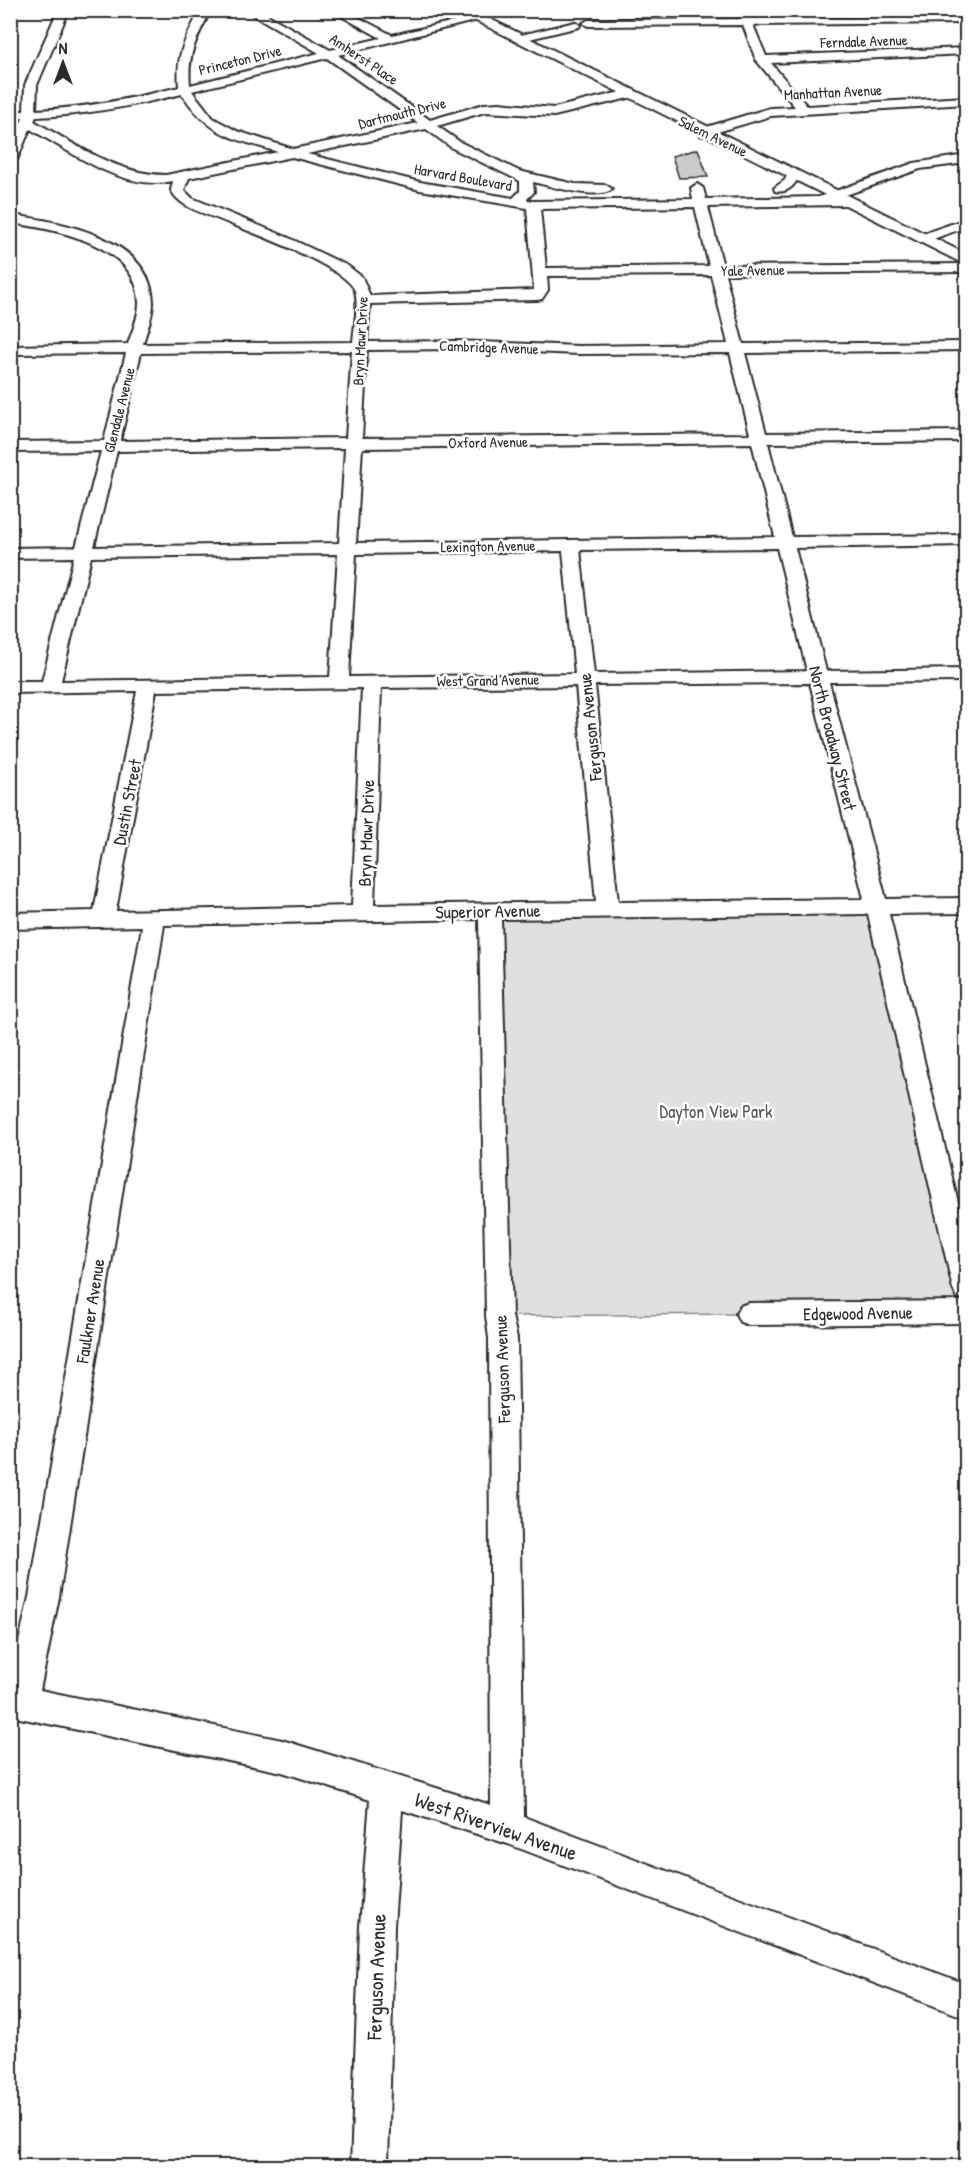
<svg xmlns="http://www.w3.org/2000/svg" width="977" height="2177" font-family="'Patrick Hand',sans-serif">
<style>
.green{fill:#e0e0e0;stroke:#868686;stroke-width:1.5}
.building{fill:#cbcbcb;stroke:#2b2b2b;stroke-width:1.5}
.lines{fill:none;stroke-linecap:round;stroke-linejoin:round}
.minor-casing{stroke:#2b2b2b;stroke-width:4}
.major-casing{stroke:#2b2b2b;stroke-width:4}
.minor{fill:#fff;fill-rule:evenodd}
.major{fill:#fff;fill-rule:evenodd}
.labels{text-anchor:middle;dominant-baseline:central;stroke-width:5;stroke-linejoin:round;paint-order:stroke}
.far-street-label{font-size:15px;fill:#2b2b2b;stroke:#fff}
.street-label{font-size:18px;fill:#2b2b2b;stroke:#fff}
.park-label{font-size:18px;fill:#585858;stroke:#fff}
.near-street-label{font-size:21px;fill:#2b2b2b;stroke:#fff}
</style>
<rect width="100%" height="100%" fill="#fff"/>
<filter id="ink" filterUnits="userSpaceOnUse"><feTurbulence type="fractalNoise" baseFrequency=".0167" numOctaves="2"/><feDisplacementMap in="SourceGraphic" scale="12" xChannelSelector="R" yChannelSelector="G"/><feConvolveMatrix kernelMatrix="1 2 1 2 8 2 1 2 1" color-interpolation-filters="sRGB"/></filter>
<g filter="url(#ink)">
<!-- green -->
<path class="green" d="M877,907l89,382v23l-467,4 -9,-404z"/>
<!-- building -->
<path class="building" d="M698,149l10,28 -29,1 -7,-22z"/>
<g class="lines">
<!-- minor casing -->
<g class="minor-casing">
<path id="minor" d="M58,10h11l-32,75 -1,25c50,-2 95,-11 143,-23 -3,-35 6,-46 21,-77h11c-14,28 -24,43 -21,75l129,-32 -74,-43h14l71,40 51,-12 -51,-28h14l48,25 86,-19v4l-140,35 92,65 54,-16 15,-1 55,5 75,-18 4,1v6l-79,19 -69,-4 -48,14 23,16 59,29 56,13 31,1 6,4c-13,12 -62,-3 -79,-7l1,10 -8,8 7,1 160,-2 -2,-11 6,-4 6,4 3,11 113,-2 95,-34 52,-8v8l-46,6 -80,28 11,1 2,3 -2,3 -5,1 -138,2 15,59 243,-2v8l-241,2 18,70 223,-2v8l-221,3 21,80 200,-2v10l-198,2 24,94 174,-2v10l-171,3 31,123 140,-2v12l-137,1 57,217 80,-1v15l-77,1 77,322v64l-9,-3 -4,-8 -85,-375 -367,5 11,397 5,22 7,479 442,167v34l-458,-174 -106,-34 -8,116 -6,240h-37l9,-240 10,-126 -88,-28 -272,-56v-34l19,-85 113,-671 -132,3v-16l84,-2 43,-220 -127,2v-12h32l32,-124 -64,1v-10l66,-1 25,-96 -91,1v-10l94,-1 22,-88 -116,1v-8l118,-2c4,-12 11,-28 11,-41 -1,-59 -84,-74 -129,-80v-8c50,6 142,23 143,88 0,13 -7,29 -10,41l210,-2c1,-15 6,-37 2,-51 -8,-24 -107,-60 -134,-71 -17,-7 -41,-12 -50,-30l2,-9c-50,11 -101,-29 -143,-52l-14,33 -6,4v-19l13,-29 -13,1v-8h14l1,-26zM327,58l91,65 -125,26 -56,-18 -24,-13 -21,-27zM182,94c28,42 50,44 96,58l-112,23c-48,0 -91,-31 -132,-54l2,-4c50,-2 97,-11 146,-23zM426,129l26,19 68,33v10l-7,7 -93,-16 -113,-28zM292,157l128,33 107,18 7,82 -164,6 -8,-19 -14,-11 -61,-29 -95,-39 -8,-8 5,-12zM695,207l14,59 -163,2 -6,-59zM711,275l17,69 -149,2 -123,-5 -89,1 3,-38 167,-4 5,-1 6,-9 -1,-14zM456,349l123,5 151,-1 20,81 -388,4 5,-88zM352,351l-6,87 -226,3 21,-88zM752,443l23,94 -419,6 6,-95zM345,448l-6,95 -245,4 23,-96zM777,548l30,123 -213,3 -14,-124zM563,551l12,123 -226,3 7,-123zM338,554l-8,123 -269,4 30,-124zM810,683l54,216 -246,3 -23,-217zM576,686l20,216 -222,3 7,-217zM362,688l-10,218 -236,5 40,-220zM479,919l7,397 3,22 2,467 -209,-65 -242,-50 19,-93 105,-672z
M737,10h11l3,8 215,-1v6l-213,2 13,31 200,-8v6l-195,9 36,43 159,-9v7l-195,12 -67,20 -4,-1v-6l70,-21 25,-1 -39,-47 -13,-35 -155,1 -5,-3 5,-3 152,-1z
M575,22l5,3 -1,2 -62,15 -6,-3 2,-2z
M793,171l6,4c-3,10 -12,19 -24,16l-1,-3 11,-8 3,-8z
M966,219v8l-44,16 -7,-4 2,-3z
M966,1301v22l-217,2 -9,-3 -4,-8 4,-8 9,-3z"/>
</g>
<!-- major casing -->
<g class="major-casing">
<path id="major" d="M454,10h18l494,244v11z"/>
</g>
<!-- minor -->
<use href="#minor" class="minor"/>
<!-- major -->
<use href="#major" class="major"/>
</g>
</g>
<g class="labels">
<!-- far-street labels -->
<g class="far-street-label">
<text transform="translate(864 41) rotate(-2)">Ferndale Avenue</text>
<text transform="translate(364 59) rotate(34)">Amherst Place</text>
<text transform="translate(240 60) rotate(-14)">Princeton Drive</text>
<text transform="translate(833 92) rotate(-3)">Manhattan Avenue</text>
<text transform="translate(402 113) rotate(-14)">Dartmouth Drive</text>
<text transform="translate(713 136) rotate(26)">Salem Avenue</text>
<text transform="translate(463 177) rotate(10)">Harvard Boulevard</text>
<text transform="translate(753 270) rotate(-1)">Yale Avenue</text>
<text transform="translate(360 341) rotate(-87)">Bryn Mawr Drive</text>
<text transform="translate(489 347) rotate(2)">Cambridge Avenue</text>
<text transform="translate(119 410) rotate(-76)">Glendale Avenue</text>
<text transform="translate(488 442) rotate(-1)">Oxford Avenue</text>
<text transform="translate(488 546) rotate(-1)">Lexington Avenue</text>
<text transform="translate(488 680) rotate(-1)">West Grand Avenue</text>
</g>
<!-- street labels -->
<g class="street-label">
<text transform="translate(590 727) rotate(-96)">Ferguson Avenue</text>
<text transform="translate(833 738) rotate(76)">North Broadway Street</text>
<text transform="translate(127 802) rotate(-79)">Dustin Street</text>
<text transform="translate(366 833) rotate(-88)">Bryn Mawr Drive</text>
<text transform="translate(488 911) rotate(-1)">Superior Avenue</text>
<text transform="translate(90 1311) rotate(-81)">Faulkner Avenue</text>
<text transform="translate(858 1313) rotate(-1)">Edgewood Avenue</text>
<text transform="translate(502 1369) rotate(-92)">Ferguson Avenue</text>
</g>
<!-- park labels -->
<g class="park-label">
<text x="716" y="1111">Dayton View Park</text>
</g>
<!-- near-street labels -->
<g class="near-street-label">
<text transform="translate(496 1826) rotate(19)">West Riverview Avenue</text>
<text transform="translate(376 1977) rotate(-88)">Ferguson Avenue</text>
</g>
</g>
<!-- margin -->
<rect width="977" height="2177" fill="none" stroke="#fff" stroke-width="36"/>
<rect x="18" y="18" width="941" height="2141" fill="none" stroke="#2b2b2b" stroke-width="2" filter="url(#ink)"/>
<!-- north arrow -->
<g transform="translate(63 63)" stroke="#ffffff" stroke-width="4.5" paint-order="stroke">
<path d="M0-4.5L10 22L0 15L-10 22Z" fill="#2b2b2b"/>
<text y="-9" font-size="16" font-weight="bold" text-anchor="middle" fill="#2b2b2b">N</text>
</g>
</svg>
